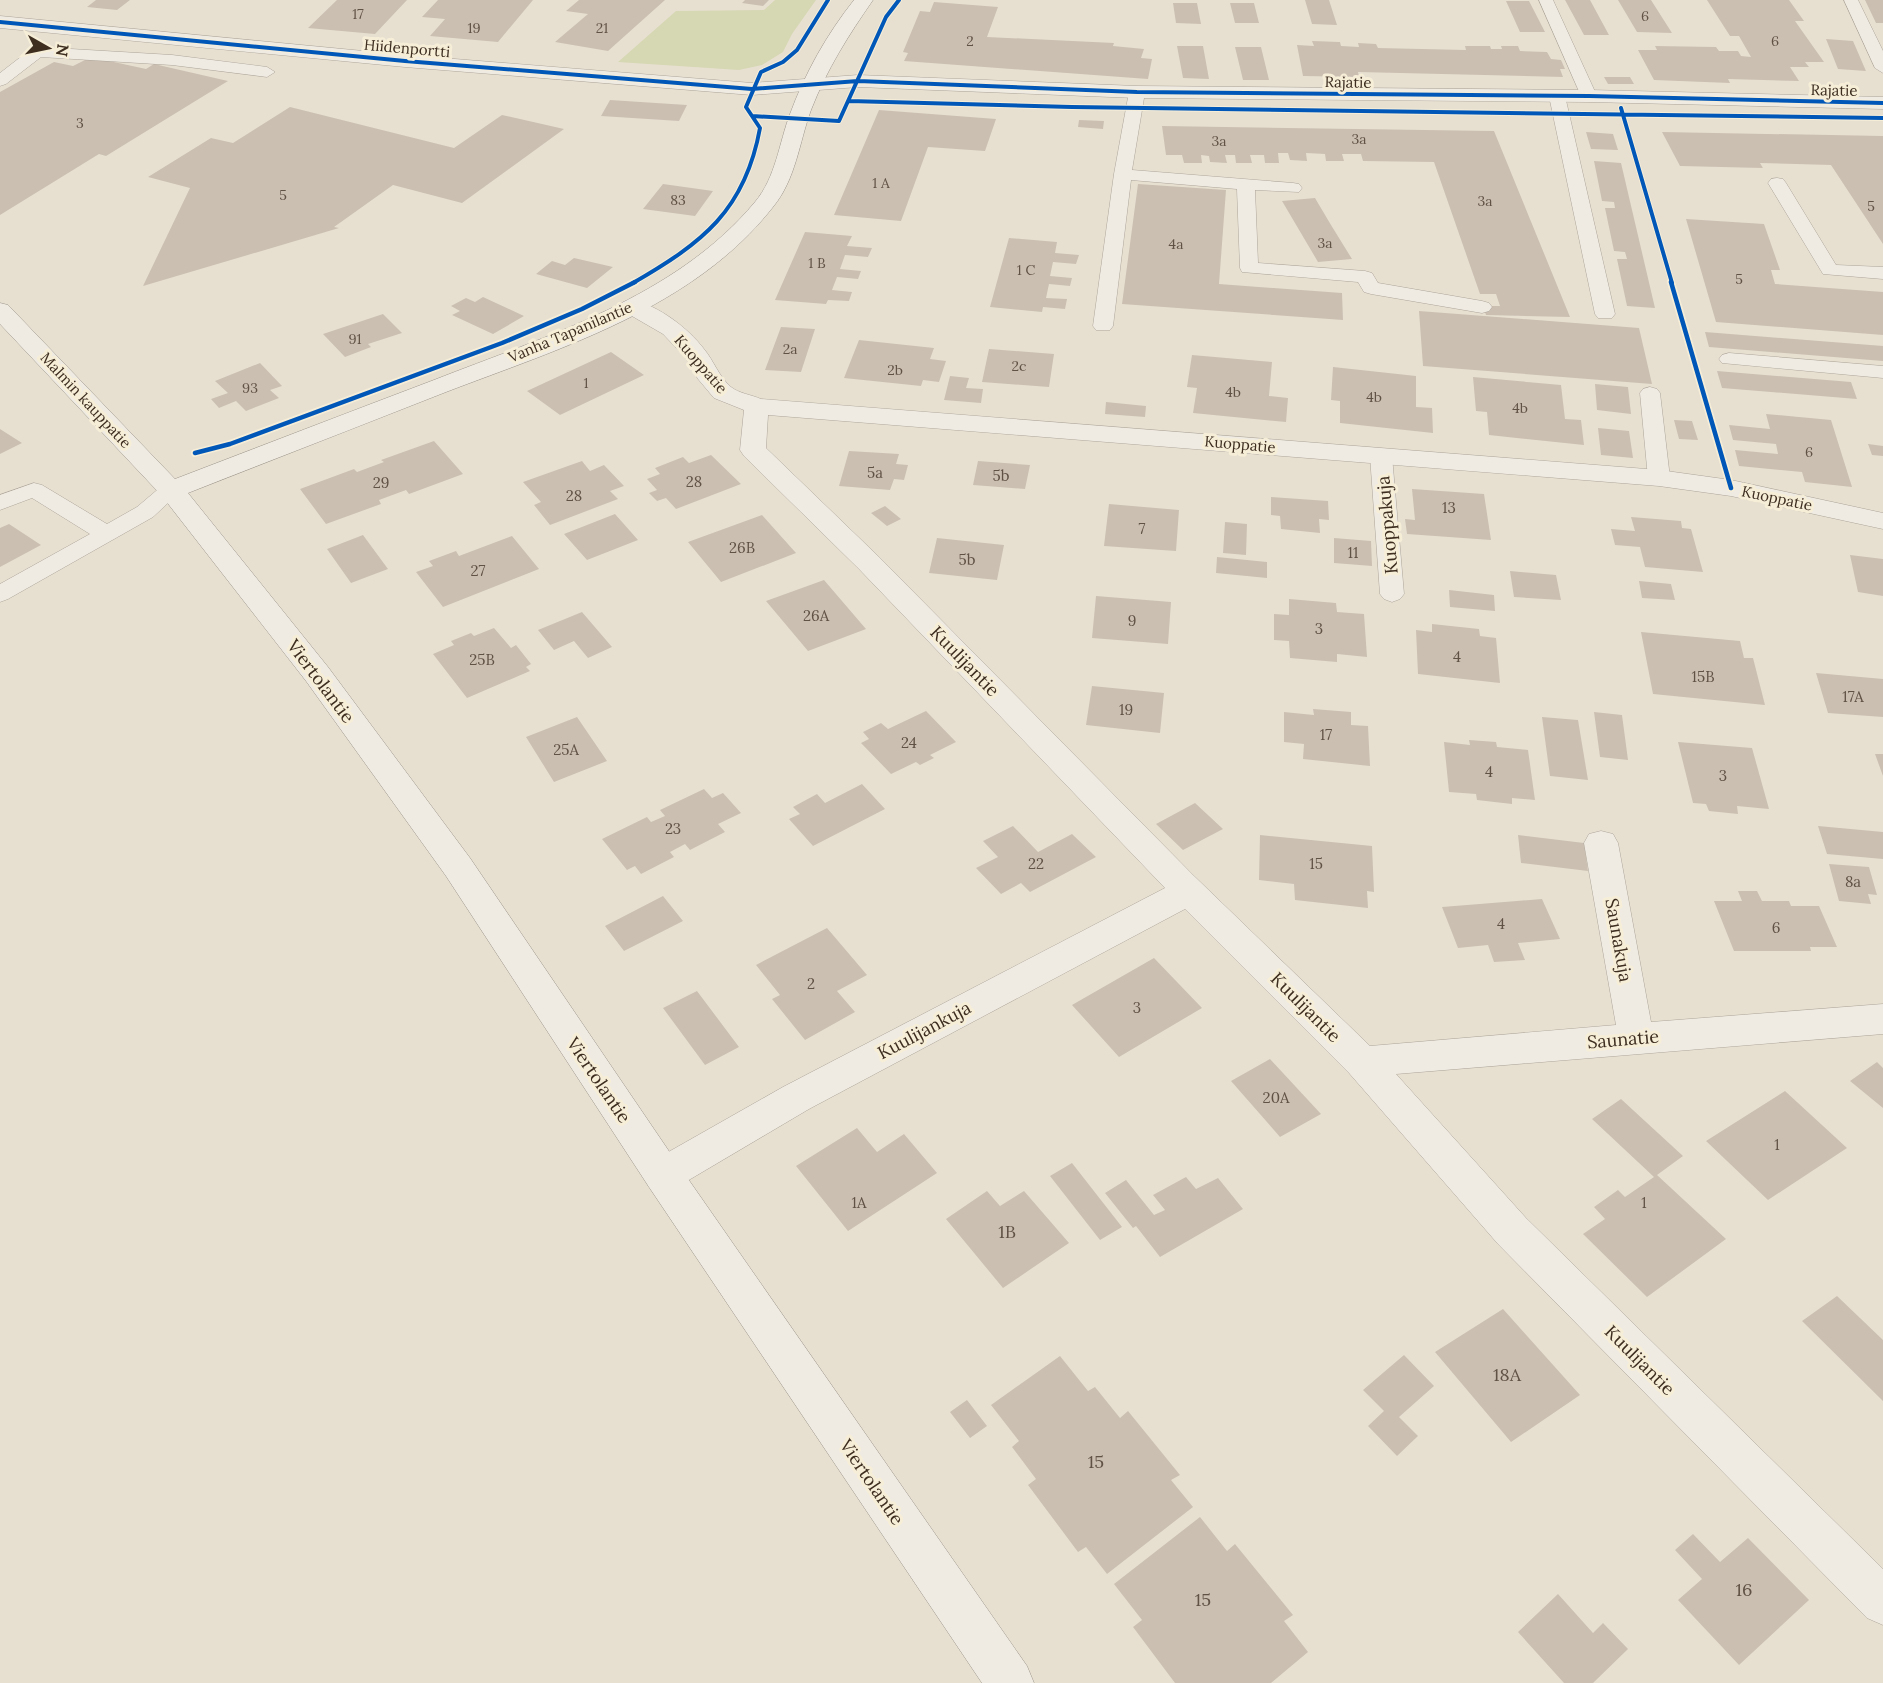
<svg xmlns="http://www.w3.org/2000/svg" width="1883" height="1683" font-family="Lora,serif">
<style>
.green{fill:#d6d7b3}
.building{fill:#cbbfb2}
.lines{fill:none;stroke-linecap:round;stroke-linejoin:round}
.lane-casing{stroke:#ada599;stroke-width:1}
.street-casing{stroke:#ada599;stroke-width:1}
.secondary-casing{stroke:#9c958a;stroke-width:1}
.lane{fill:#efebe3;fill-rule:evenodd}
.street{fill:#efebe3;fill-rule:evenodd}
.secondary{fill:#efebe3;fill-rule:evenodd}
.cycleway-far1-casing{stroke:#f7eed8;stroke-width:6}
.cycleway-casing{stroke:#f7eed8;stroke-width:8}
.cycleway-far1{stroke:#0057b8;stroke-width:4}
.cycleway{stroke:#0057b8;stroke-width:4.5}
.labels{text-anchor:middle;dominant-baseline:central;stroke-width:6;stroke-linejoin:round;paint-order:stroke}
.far-number-label{font-size:14px;fill:#605244}
.far-street-label{font-size:15px;fill:#3d2e20;stroke:#f7eed8}
.number-label{font-size:15px;fill:#605244}
.street-label{font-size:18px;fill:#3d2e20;stroke:#f7eed8}
.near-number-label{font-size:18px;fill:#605244}
</style>
<rect width="100%" height="100%" fill="#e7e0d1"/>
<!-- green -->
<path class="green" d="M775,0h41l-24,34 -9,18 -21,13 -23,5 -121,-8 58,-51 88,-1z"/>
<!-- building -->
<path class="building" d="M96,0h34l-13,10 -30,-3z
M337,0h70l-32,34 -67,-6z
M438,0h95l-35,42 -68,-6 15,-17 -23,-2z
M579,0h86l-57,51 -53,-9 33,-28 -22,-3z
M745,0h24l-6,6 -21,-3z
M1305,0h24l8,25 -25,-1z
M1565,0h25l19,35h-25z
M1618,0h33l21,33 -35,-1z
M1707,0h82l15,21h-9l29,41h-19l4,5h-19l9,14 -71,-2 2,4 -76,-3 -16,-30h19l-2,-4 61,1 3,4h19l3,5 10,1 -12,-21h-9z
M1865,0h18v23h-7z
M1506,1h23l16,31h-25z
M934,2l64,5 -11,30 127,6 -1,3 31,3 -3,9 11,1 -4,20 -244,-18 4,-8 -5,-1 17,-41 10,1z
M1173,3h24l4,21 -25,-1z
M1230,3h24l5,20h-24z
M1826,39l27,2 13,30 -28,-2z
M1312,41l28,1 1,4 18,1 -1,-4 18,1 2,4 88,2 -1,-4h25l1,3h11l-1,-3h17l2,5 27,1 4,7 10,1 4,9h-5l3,8 -205,-5 1,5 -56,-1 -6,-31 17,1z
M1177,46h26l6,33 -26,-1z
M1235,47h26l8,33h-26z
M91,57l55,12 8,-5 74,17 -122,75 -7,-2 -99,61v-123l54,-30 19,4z
M1604,77h26l4,7h-26z
M610,100l77,5 -8,16 -78,-5z
M290,107l164,41 48,-33 62,14 -102,74 -69,-18 -59,42 5,1 -196,58 47,-98 -42,-11 63,-39 22,5z
M879,110l117,9 -11,32 -57,-4 -27,74 -67,-6z
M1079,120l25,1 -1,8 -25,-2z
M1162,126l332,5 76,186 -84,-2 -3,-9h17l-4,-12h-16l-46,-132 -71,-1 -2,-7h-19l2,7h-18l-1,-7 -19,-1 1,8 -17,-1 -2,-7h-10l1,10h-14l-1,-8h-14l2,8h-16l-1,-8h-10l2,8 -17,-1 -1,-6 -8,-1 1,8h-18l-2,-8h-16z
M1586,132l27,2 5,16 -27,-1z
M1662,132l221,4v108l-52,-79 -71,-2 3,5 -83,-2z
M1594,161l27,2 34,145 -28,-2 -10,-47h10l-2,-7 -11,-1 -9,-43h10l-1,-6 -12,-1z
M663,184l50,7 -18,25 -52,-7z
M1138,184l88,6 -7,94 123,9 1,27 -221,-16z
M1315,198l16,27 21,34 -34,3 -36,-61z
M1686,219l78,5 16,46h-9l4,14 108,8v43l-167,-13z
M805,232l47,4 -5,10 25,2 -4,9 -23,-2 -5,14 21,2 -3,8 -21,-2 -5,13 20,2 -3,9 -21,-1 -2,4 -51,-4z
M1009,238l48,4 -2,11 24,2 -3,9 -23,-2 -3,14 22,2 -2,8 -21,-2 -3,14 21,1 -2,10 -22,-2 -1,5 -52,-5z
M574,258l39,9 -26,21 -51,-14 16,-13 13,4z
M483,297l41,19 -31,18 -41,-19 8,-4 -9,-5 15,-8 9,4z
M1419,311l220,17 13,56 -229,-18z
M383,314l19,19 -34,11 3,3 -26,10 -22,-23z
M781,327l34,2 -14,43 -36,-2z
M1705,332l178,14v15l-174,-14z
M859,340l75,8 -4,11 16,2 -7,21 -16,-2 -2,6 -77,-8z
M989,349l65,5 -5,33 -67,-5z
M611,352l33,23 -84,40 -33,-24z
M1192,355l80,7 -3,34 19,2 -2,24 -93,-9 4,-25 -10,-1z
M260,363l22,23 -12,4 9,8 -33,13 -10,-10 -17,7 -8,-9 17,-6 -13,-12z
M1333,367l83,9v31l16,1 1,25 -93,-10v-22l-9,-1z
M1717,371l134,11 6,17 -135,-11z
M950,376l19,2 -3,10 17,1 -2,14 -37,-3z
M1473,377l88,8 4,34 16,1 3,25 -95,-10 -2,-23 -11,-1z
M1595,384l33,3 3,27 -34,-4z
M1106,402l40,4 -1,11 -40,-3z
M1766,414l65,6 21,67 -47,-5 -3,-10 -63,-6 -4,-16 43,4 -2,-10 -43,-4 -4,-15 41,4z
M1674,420l18,1 6,19 -19,-1z
M1598,428l31,3 4,27 -32,-3z
M0,429l22,14 -22,11z
M434,441l29,33 -54,20 -3,-4 -27,10 2,4 -55,20 -26,-35 54,-20 3,3 27,-10 -3,-2z
M1868,444l15,2v10l-11,-1z
M849,451l50,3 -3,10 12,1 -4,15 -10,-1 -4,11 -51,-4z
M711,455l30,29 -65,25 -10,-11 -9,3 -8,-8 8,-3 -10,-11 13,-5 -5,-6 28,-11 6,6z
M582,461l8,10 14,-6 20,21 -14,5 8,8 -68,26 -16,-20 7,-3 -18,-20z
M978,461l52,4 -5,24 -52,-4z
M1412,489l72,5 7,46 -84,-6 -2,-15 10,1z
M1271,497l57,4 1,19 -10,-1 1,14 -39,-4 -1,-13 -9,-1z
M1109,504l70,6 -3,41 -72,-5z
M885,506l16,13 -14,7 -16,-13z
M615,514l23,26 -51,20 -23,-26z
M762,515l34,38 -75,29 -33,-40z
M1631,517l50,4 1,7 9,1 12,43 -58,-5 -5,-20 -25,-2 -4,-16 24,2z
M1225,522l22,2 -1,31 -23,-2z
M9,524l32,21 -41,22v-39z
M363,535l25,34 -37,14 -24,-34z
M512,536l27,33 -96,38 -27,-35 17,-6 -4,-5 27,-10 3,5z
M937,538l67,7 -7,35 -68,-7z
M1334,538l37,3 1,25 -38,-3z
M1850,555l33,4v37l-25,-4z
M1217,557l50,5v16l-51,-5z
M1510,571l46,4 5,25 -47,-3z
M824,580l42,49 -58,22 -42,-50z
M1639,581l32,3 4,16 -33,-2z
M1449,590l45,5 1,16 -45,-4z
M1096,596l75,6 -3,42 -76,-6z
M1289,599l47,4 1,9 27,2 3,43 -30,-3v8l-47,-4 -1,-17 -15,-1v-26l15,1z
M582,612l30,35 -24,11 -14,-17 -20,9 -16,-20z
M1432,624l47,5 1,7 16,2 4,45 -82,-9 -2,-44 16,2z
M494,628l17,20 5,-3 15,19 -5,3 4,4 -63,27 -34,-44 21,-9 -3,-4 20,-8 3,3z
M1641,632l99,9 4,17h9l12,47 -112,-11z
M1816,673l67,6v38l-55,-4z
M1092,686l72,7 -4,40 -74,-8z
M1313,709l38,3v13l17,1 2,40 -67,-7 1,-15 -20,-2v-30l30,3z
M926,711l30,31 -26,13 4,3 -14,7 -4,-3 -25,12 -30,-31 8,-4 -6,-7 18,-9 7,6z
M1594,712l28,3 6,45 -28,-3z
M577,717l30,44 -53,21 -28,-45z
M1542,717l36,3 10,60 -38,-4z
M1469,740l27,2 1,5 31,3 7,50 -23,-2v6l-35,-4 -1,-6 -27,-2 -5,-50 26,3z
M1678,742l74,6 17,61 -32,-3 1,8 -29,-3 -3,-7 -13,-1z
M1875,754h8v22z
M862,784l23,25 -72,37 -24,-27 11,-5 -7,-7 24,-13 8,9z
M704,789l8,9 11,-5 18,20 -23,11 7,8 -35,18 -5,-6 -15,8 4,5 -33,17 -6,-8 -8,4 -25,-31 45,-22 4,5 14,-6 -5,-6z
M1195,803l28,26 -40,21 -27,-26z
M1013,826l25,26 34,-18 24,23 -66,35 -9,-9 -20,11 -25,-26 22,-11 -15,-16z
M1818,826l65,6v27l-56,-5z
M1260,835l112,11 2,46 -7,-1 1,17 -73,-8 -1,-16 -35,-4z
M1518,835l66,8 4,28 -67,-8z
M1829,864l40,3 8,28 -9,-1 3,10 -32,-3z
M1738,891h19l5,10h27l2,5h28l18,41h-27l1,4h-77l-20,-50h28z
M663,896l20,25 -59,30 -19,-25z
M1542,899l18,40 -42,4 7,17 -31,2 -6,-17 -30,3 -16,-41z
M827,928l40,47 -30,16 18,21 -50,28 -33,-41 8,-4 -24,-30z
M1154,958l48,50 -83,49 -47,-52z
M697,991l42,56 -34,18 -42,-57z
M1270,1059l51,55 -41,23 -49,-56z
M1877,1062l6,6v40l-33,-27z
M1785,1091l62,57 -79,52 -62,-59z
M1621,1099l62,57 -26,19 69,64 -79,58 -64,-63 22,-15 -11,-12 24,-17 7,7 29,-20 -62,-58z
M857,1128l20,24 27,-18 33,39 -89,58 -52,-65z
M1072,1163l50,64 -22,13 -50,-64z
M1186,1177l10,12 22,-11 25,31 -83,48 -24,-31 -3,2 -28,-35 21,-13 28,35 11,-5 -12,-15z
M987,1191l13,15 24,-15 45,52 -66,45 -57,-69z
M1837,1296l46,44v61l-81,-80z
M1503,1309l77,86 -69,47 -76,-90z
M1404,1355l30,31 -35,31 19,19 -21,20 -29,-30 16,-15 -21,-21z
M1060,1356l28,35 7,-4 25,31 8,-7 52,64 -9,5 22,27 -86,67 -21,-27 -8,5 -50,-67 8,-6 -24,-32 7,-6 -28,-36z
M967,1400l20,26 -17,12 -20,-26z
M1200,1517l27,34 8,-7 58,71 -9,6 24,31 -37,31h-96l-42,-56 9,-7 -28,-36z
M1693,1534l27,28 28,-24 61,62 -70,65 -61,-65 24,-21 -27,-29z
M1558,1594l35,39 10,-10 25,26 -35,34h-29l-46,-51z"/>
<g class="lines">
<!-- lane casing -->
<g class="lane-casing">
<path id="lane" d="M1539,0h14l44,96 -2,3h-12l-2,-3z
M1844,0h14l25,51v22l-8,-5z
M37,47l135,8 95,12 8,5 -8,5 -95,-12 -131,-8 -35,27 -6,2v-13l31,-24z
M1137,87l8,5 -13,78 161,13 6,1 3,4 -3,4 -44,-2 3,73 107,8 7,2 6,10 104,18 7,2 3,4 -3,4 -7,2 -111,-19 -7,-2 -6,-10 -116,-10 -2,-4 -3,-79 -106,-9 -18,146 -3,4h-14l-3,-4 21,-152 15,-82z
M1557,91l8,5 50,218 -3,4h-14l-3,-4 -46,-218z
M1777,178l6,1 3,4 50,82 47,2v12l-60,-5 -55,-91 3,-4z
M1729,353l154,13v12l-161,-15 -3,-4 3,-4z
M1650,387l7,2 3,4 10,85 -3,5 -8,2 -8,-2 -3,-5 -8,-85 3,-4z
M1381,450l8,1 3,5 12,138 -4,5 -8,3 -8,-3 -4,-5 -10,-138 3,-5z
M34,483l8,2 65,39 30,-17 26,-22 8,-2 8,2 3,5 -29,27 -145,82 -8,3v-18l90,-50 -58,-36 -32,12v-15z"/>
</g>
<!-- street casing -->
<g class="street-casing">
<path id="street" d="M0,16l405,39 347,28 106,-8 279,11 452,4 294,7v12l-294,-7 -452,-4 -279,-11 -106,8 -347,-28 -405,-39z
M633,300c26,6 55,28 71,49 10,12 15,28 27,38 7,6 21,8 30,12l898,71 72,10 152,33v16l-152,-33 -72,-10 -891,-71 -2,33 113,109 314,318 177,171 246,-21 -32,-182 5,-9 12,-3 12,3 5,9 33,179 232,-18v30l-487,40 130,144 357,351v56l-16,-7 -369,-374 -149,-171 -164,-164 -376,200 -132,78 -14,5 -14,-5 -5,-12 5,-12 134,-76 382,-199 -306,-319 -115,-113 -4,-6 4,-40 -30,-12 -16,-19 -13,-22 -22,-23 -38,-22 -4,-5 4,-5z"/>
</g>
<!-- secondary casing -->
<g class="secondary-casing">
<path id="secondary" d="M854,0h19c-25,36 -46,69 -62,110 -12,33 -15,69 -38,97 -79,101 -212,141 -327,185 -86,34 -172,67 -258,101l140,174 142,191 207,305 350,503 7,17h-52l-333,-496 -203,-311 -140,-195 -144,-185 -162,-172v-21l8,2 167,174c86,-33 172,-66 259,-99 112,-44 241,-82 321,-178 21,-25 24,-59 35,-88 15,-41 37,-80 64,-114z"/>
</g>
<!-- lane -->
<use href="#lane" class="lane"/>
<!-- street -->
<use href="#street" class="street"/>
<!-- secondary -->
<use href="#secondary" class="secondary"/>
<!-- cycleway-far1 casing -->
<g class="cycleway-far1-casing">
<path id="cycleway-far1" d="M0,22l405,39 347,28 106,-8 279,11 452,4 294,7
M849,101l223,6 811,11
M1621,108l51,175
M752,116l87,5 47,-104 13,-17
M633,283c69,-40 112,-72 127,-155l-14,-21 15,-35 22,-10 14,-12 31,-50"/>
</g>
<!-- cycleway casing -->
<g class="cycleway-casing">
<path id="cycleway" d="M1671,282l60,206
M195,453l35,-9 272,-101 80,-34 53,-27"/>
</g>
<!-- cycleway-far1 -->
<use href="#cycleway-far1" class="cycleway-far1"/>
<!-- cycleway -->
<use href="#cycleway" class="cycleway"/>
</g>
<g class="labels">
<!-- far-number labels -->
<g class="far-number-label">
<text x="358" y="14">17</text>
<text x="1645" y="16">6</text>
<text x="474" y="28">19</text>
<text x="602" y="28">21</text>
<text x="970" y="41">2</text>
<text x="1775" y="41">6</text>
<text x="80" y="123">3</text>
<text x="1359" y="139">3a</text>
<text x="1219" y="141">3a</text>
<text x="881" y="183">1 A</text>
<text x="283" y="195">5</text>
<text x="678" y="200">83</text>
<text x="1485" y="201">3a</text>
<text x="1871" y="206">5</text>
<text x="1325" y="243">3a</text>
<text x="1176" y="244">4a</text>
<text x="817" y="263">1 B</text>
<text x="1026" y="270">1 C</text>
<text x="1739" y="279">5</text>
<text x="355" y="339">91</text>
<text x="790" y="349">2a</text>
<text x="1019" y="366">2c</text>
<text x="895" y="370">2b</text>
<text x="586" y="383">1</text>
<text x="250" y="388">93</text>
<text x="1233" y="392">4b</text>
<text x="1374" y="397">4b</text>
<text x="1520" y="408">4b</text>
<text x="1809" y="452">6</text>
</g>
<!-- far-street labels -->
<g class="far-street-label">
<text transform="translate(407 48) rotate(5)">Hiidenportti</text>
<text transform="translate(1348 82) rotate(1)">Rajatie</text>
<text transform="translate(1834 90) rotate(1)">Rajatie</text>
<text transform="translate(570 332) rotate(-23)">Vanha Tapanilantie</text>
<text transform="translate(701 364) rotate(49)">Kuoppatie</text>
<text transform="translate(86 400) rotate(47)">Malmin kauppatie</text>
<text transform="translate(1240 444) rotate(5)">Kuoppatie</text>
<text transform="translate(1777 498) rotate(12)">Kuoppatie</text>
</g>
<!-- number labels -->
<g class="number-label">
<text x="875" y="472">5a</text>
<text x="1001" y="475">5b</text>
<text x="694" y="481">28</text>
<text x="381" y="482">29</text>
<text x="574" y="495">28</text>
<text x="1449" y="507">13</text>
<text x="1142" y="528">7</text>
<text x="742" y="547">26B</text>
<text x="1353" y="552">11</text>
<text x="967" y="559">5b</text>
<text x="478" y="570">27</text>
<text x="816" y="615">26A</text>
<text x="1132" y="620">9</text>
<text x="1319" y="628">3</text>
<text x="1457" y="656">4</text>
<text x="482" y="659">25B</text>
<text x="1703" y="676">15B</text>
<text x="1853" y="696">17A</text>
<text x="1126" y="709">19</text>
<text x="1326" y="734">17</text>
<text x="909" y="742">24</text>
<text x="566" y="749">25A</text>
<text x="1489" y="771">4</text>
<text x="1723" y="775">3</text>
<text x="673" y="828">23</text>
<text x="1036" y="863">22</text>
<text x="1316" y="863">15</text>
<text x="1853" y="881">8a</text>
<text x="1501" y="923">4</text>
<text x="1776" y="927">6</text>
<text x="811" y="983">2</text>
<text x="1137" y="1007">3</text>
<text x="1276" y="1097">20A</text>
<text x="1777" y="1144">1</text>
<text x="859" y="1202">1A</text>
<text x="1644" y="1202">1</text>
</g>
<!-- street labels -->
<g class="street-label">
<text transform="translate(1387 525) rotate(-95)">Kuoppakuja</text>
<text transform="translate(965 661) rotate(46)">Kuulijantie</text>
<text transform="translate(321 681) rotate(53)">Viertolantie</text>
<text transform="translate(1619 940) rotate(80)">Saunakuja</text>
<text transform="translate(1306 1007) rotate(45)">Kuulijantie</text>
<text transform="translate(924 1030) rotate(-28)">Kuulijankuja</text>
<text transform="translate(1623 1039) rotate(-5)">Saunatie</text>
<text transform="translate(599 1080) rotate(56)">Viertolantie</text>
<text transform="translate(1640 1360) rotate(45)">Kuulijantie</text>
<text transform="translate(872 1482) rotate(56)">Viertolantie</text>
</g>
<!-- near-number labels -->
<g class="near-number-label">
<text x="1007" y="1231">1B</text>
<text x="1507" y="1374">18A</text>
<text x="1096" y="1461">15</text>
<text x="1744" y="1589">16</text>
<text x="1203" y="1599">15</text>
</g>
</g>
<!-- north arrow -->
<g transform="translate(48 48) rotate(99)" stroke="#f7eed8" stroke-width="4.5" paint-order="stroke">
<path d="M0-4.5L10 22L0 15L-10 22Z" fill="#3d2e20"/>
<text y="-9" font-size="16" font-weight="bold" text-anchor="middle" fill="#3d2e20">N</text>
</g>
</svg>
